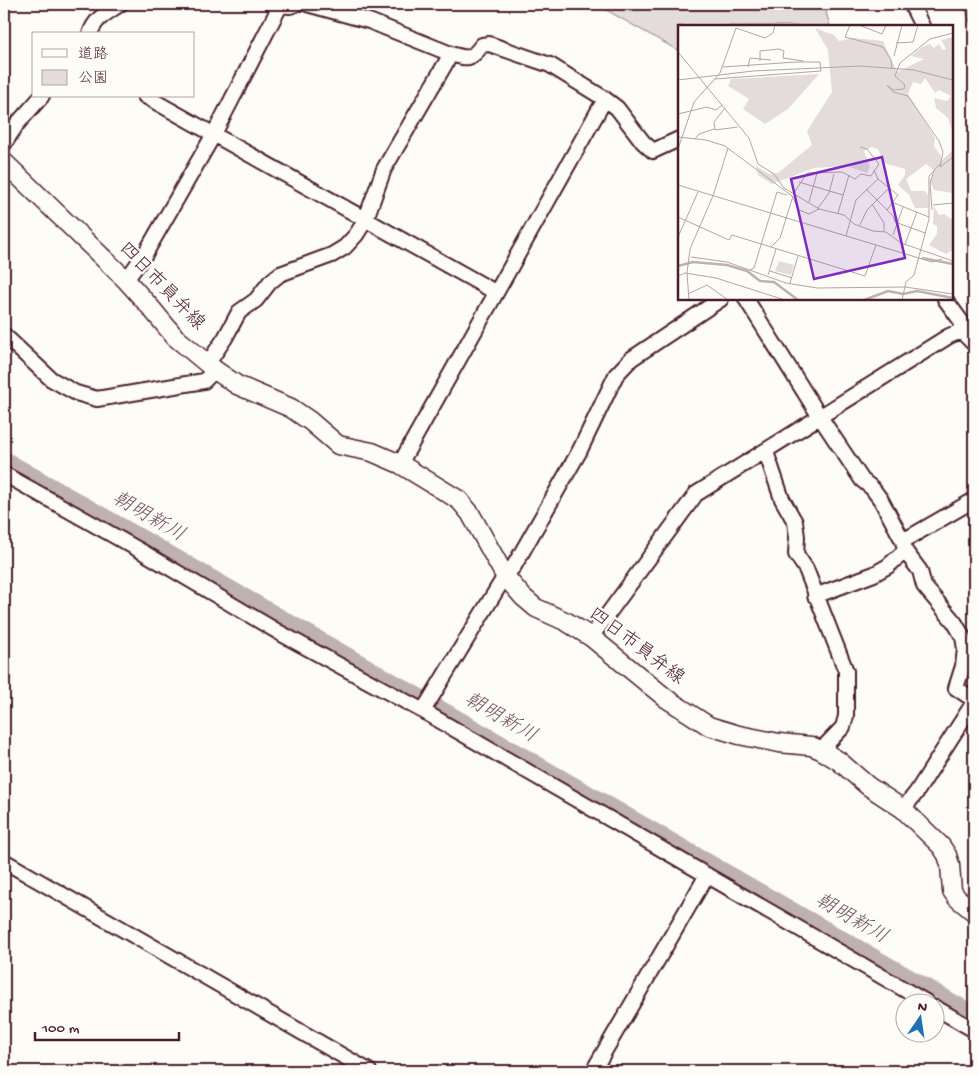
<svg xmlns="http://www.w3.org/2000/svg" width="978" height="1075" font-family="'Gochi Hand','Klee One',sans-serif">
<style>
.green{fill:#e3dcda;stroke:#967e82}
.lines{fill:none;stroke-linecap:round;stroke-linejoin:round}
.river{stroke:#c0b1b1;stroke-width:18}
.minor-casing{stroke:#4a1f2b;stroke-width:18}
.major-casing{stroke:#4a1f2b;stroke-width:21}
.minor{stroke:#fdfcf7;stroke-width:14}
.major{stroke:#fdfcf7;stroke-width:18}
.labels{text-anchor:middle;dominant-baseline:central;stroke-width:4.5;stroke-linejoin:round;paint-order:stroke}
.street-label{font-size:19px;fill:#4a1f2b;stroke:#fdfcf7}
.water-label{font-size:20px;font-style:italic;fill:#73525a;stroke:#fdfcf7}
.inset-river{fill:none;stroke:#c0b1b1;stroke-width:2.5}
.inset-road{fill:none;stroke:#b5a4a5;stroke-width:1}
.view{fill:#7b2cbf;fill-opacity:0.15;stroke:#7b2cbf;stroke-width:2.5}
.inset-edge{fill:none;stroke:#4a1f2b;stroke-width:2.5}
</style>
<rect width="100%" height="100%" fill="#fdfcf7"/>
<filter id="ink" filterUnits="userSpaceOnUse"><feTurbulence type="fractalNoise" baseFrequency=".02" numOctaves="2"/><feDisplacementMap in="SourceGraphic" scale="10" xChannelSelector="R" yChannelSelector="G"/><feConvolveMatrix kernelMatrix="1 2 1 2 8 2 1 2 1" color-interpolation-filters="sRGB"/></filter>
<g filter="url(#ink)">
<!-- green -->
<path class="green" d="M591,4h233l6,22h-151v25l-80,-45z
M965,4h9v29l-8,-22z"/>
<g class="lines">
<!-- river -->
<path class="river" d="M4,460l970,555"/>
<!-- minor casing -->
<g class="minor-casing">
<path id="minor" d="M272,4l18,2 6,-2
M307,4l62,17 82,33c17,5 20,6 31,-9l7,-1 61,21 55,34 12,9 26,34 10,9 26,-12
M911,4l11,22
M90,34c5,-16 17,-21 30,-30
M145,96l350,196
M4,144l13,-20 25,-28
M126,280l19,-26 69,-120 66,-128
M746,299l74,118 42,63 10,8 9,12 22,41 2,10 15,20 4,15 31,37 8,14 2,12 -2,17 -7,22 18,12
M945,299l16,22v10l13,13
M4,335l47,44 25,14 21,6 107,-18 11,-11
M208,363l17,-25 14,-26 17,-12 14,-18 10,-8 52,-19 13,-8 11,-12 9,-14 19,-52 67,-115
M766,452l16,47 13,23 2,15 -1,17 10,15 40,102v45l-3,11 -22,23
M400,464l205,-365
M4,474l137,77 139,82 143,78 503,291
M903,541l71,-41
M815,596l59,-22 14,-8 17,-15
M591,637l105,-143 253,-158 12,-5
M423,711l82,-135 9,-10 65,-114 37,-77 15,-16 90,-60
M903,809l13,-16 58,-91
M4,861l365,210
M936,1008l38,22
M593,1071l114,-196"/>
</g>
<!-- major casing -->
<g class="major-casing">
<path id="major" d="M4,162l122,118 25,28 24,29 40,33 22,15 54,23 19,13 28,24 34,7 28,12 59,36 11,13 35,63 18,21 13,11 31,14 24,15 76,62 42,27 30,9 40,8 32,3 10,4 18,11 29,25 35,23 38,37 6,9 3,10 2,26 5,7 17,14"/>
</g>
<!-- minor -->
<use href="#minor" class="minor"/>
<!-- major -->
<use href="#major" class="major"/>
</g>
</g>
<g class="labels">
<!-- street labels -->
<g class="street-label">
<text transform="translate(161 287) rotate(46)">四日市員弁線</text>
<text transform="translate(636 647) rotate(37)">四日市員弁線</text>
</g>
<!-- water labels -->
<g class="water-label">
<text transform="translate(148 518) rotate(30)">朝明新川</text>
<text transform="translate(500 719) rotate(30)">朝明新川</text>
<text transform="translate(851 920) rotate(30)">朝明新川</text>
</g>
</g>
<!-- overview -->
<g transform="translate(678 25)">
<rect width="275" height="275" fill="#fdfcf7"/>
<path d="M137,3l19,7 5,6 15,-3 29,3 14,31 27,-13 -13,-3 11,-9 8,-3 4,4 5,-4 4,6 3,-1 -5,-9 12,-3v97l-5,-16 -12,-10 -2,-10 13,3 4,-5 -12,-6 -4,3 -10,-15 -4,6 -8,-2 -5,12 27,44 -1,8 7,10v5l12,-11v43l-19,-3 -4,-8 5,-11 -9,-7 -20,15 5,12h14l3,4v13h-13l-6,-13 -11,-10 7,-10v-6l-21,-6 -6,-14 -6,-2 -8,4 6,16 -3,6 -20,-7 -33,2 -42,16 -14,-9 -2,-9 13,8 9,-1 34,-28 -5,-14 25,-39 -4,-42zM141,49l-31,35 -23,15 -22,-15 6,-10 -21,-13 3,-7zM256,181l5,9 5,-1 9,6v30l-7,4 -17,-9 8,-11v-8l-4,-2zM101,236l15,4 -3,10 -16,-4z" fill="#e3dcda"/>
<path class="inset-river" d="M244,233l31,6M0,241l15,-4 34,3 20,6 13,10 14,1 24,18M186,275l24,-9 15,3 14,-3 36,7"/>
<path class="inset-road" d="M172,0l-5,12 38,10 8,13 1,9M181,0l23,9 4,-9M275,8l-23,6 -30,24 -5,13 10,9 -1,4 -11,1 -6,-5 6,7 15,4 31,45 4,11 -3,15 13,-10M235,17l5,-17M218,18l17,-1M0,27l71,86 9,26 16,10 10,14 35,21 25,6 10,9 19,7 13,1 15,11 52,18M216,31l8,-31M82,36v-10l19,-2 5,2 -1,7 21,3M45,42l73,-5M70,42l2,-9 21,2M37,54l106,-8 -1,-9h-24M0,55l75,-9 108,-5 53,4 39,10M47,83l-11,14 1,8 23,-3M0,89l29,-7 9,3 6,-5M0,112l28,3 19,6 67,50 7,14 10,4 10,-5M17,114l4,-5 15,-5M0,124l16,-47 26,-29 16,-45 29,10 8,-5 2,-8M196,145l4,9 20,16 -11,15M121,157l44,13M0,160l254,77 10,-3M188,164l27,27 2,6 30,11M116,168l13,-20 35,-1 13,7 6,-5 10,2 8,-12 -12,-15 -7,-2M131,177l8,-29M216,178l35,14M194,179l12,19v8M255,180l20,-2M140,183l11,-15 5,-19M254,185l-2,-27 4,-12M160,188l11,-38M0,192l51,23 3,-5 133,41 11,-31M182,200l7,-15 21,-21M215,210l10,-28M168,211l10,-36 22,-21M0,212l20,-45M227,219l12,-32M93,222l9,-9 13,-42M13,232l36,5 59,21 31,5 88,-1 48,7M72,245l4,-2 23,-76 10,3M92,246l22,7M9,248l3,-24 23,-53 15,-48M9,248l2,27M90,250l8,-26M0,251l7,-3 31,5 69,22M112,258l8,-27M10,269l19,-9 21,15M224,275l4,-18 8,-7 15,-56v-43l12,-13"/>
<path class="view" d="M204,132l23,101 -91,21 -23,-100z"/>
<rect width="275" height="275" class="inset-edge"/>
</g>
<!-- margin -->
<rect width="978" height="1075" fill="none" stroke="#fdfcf7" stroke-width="20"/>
<rect x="10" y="10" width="958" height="1055" fill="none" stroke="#4a1f2b" stroke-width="2" filter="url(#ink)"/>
<!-- legend -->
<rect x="32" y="32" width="162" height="65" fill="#fdfcf7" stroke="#b5a4a5"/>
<rect x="42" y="49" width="25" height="8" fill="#fdfcf7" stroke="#b5a4a5"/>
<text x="78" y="58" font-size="15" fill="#4a1f2b">道路</text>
<rect x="42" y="70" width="25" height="15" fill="#e3dcda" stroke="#b5a4a5"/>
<text x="78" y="82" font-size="15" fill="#4a1f2b">公園</text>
<!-- north arrow -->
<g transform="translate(920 1018) rotate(13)"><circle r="24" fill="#fdfcf7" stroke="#b5a4a5"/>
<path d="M0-4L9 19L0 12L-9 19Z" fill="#1f6fb2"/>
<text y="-8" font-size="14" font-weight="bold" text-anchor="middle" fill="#4a1f2b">N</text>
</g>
<!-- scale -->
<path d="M35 1032v8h144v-8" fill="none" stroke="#4a1f2b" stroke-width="2.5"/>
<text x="42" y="1032" font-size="15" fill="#4a1f2b" stroke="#fdfcf7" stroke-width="4" paint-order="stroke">100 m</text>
</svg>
